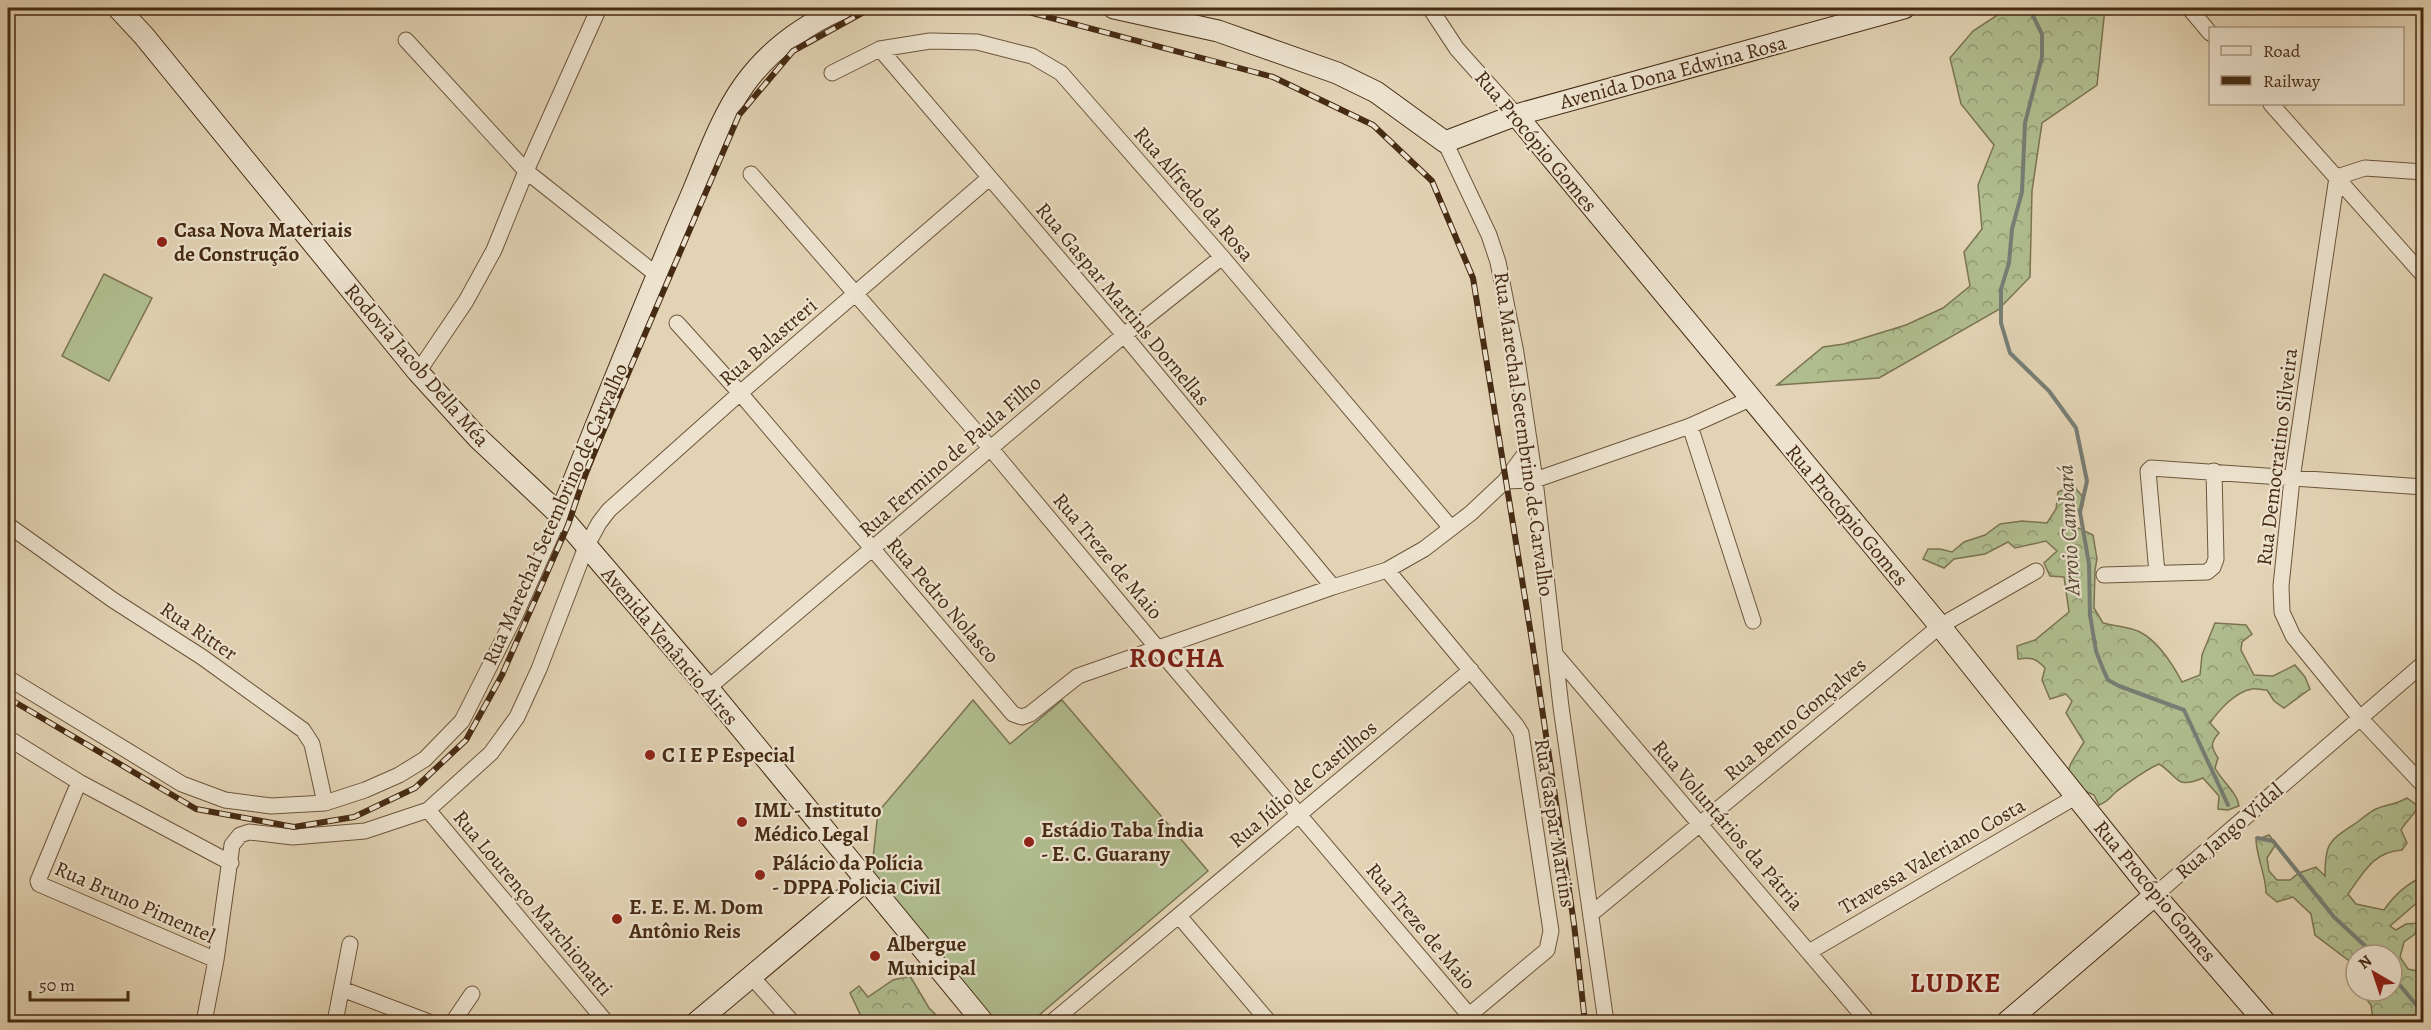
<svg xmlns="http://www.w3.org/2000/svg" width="2431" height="1030" font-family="Alegreya,serif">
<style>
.forest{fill:url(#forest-crowns);stroke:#7b7451;stroke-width:1.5}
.garden{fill:#b0bd8f;stroke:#7b7451;stroke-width:1.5}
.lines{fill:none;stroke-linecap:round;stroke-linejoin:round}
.stream{stroke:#777e75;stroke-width:4}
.street-casing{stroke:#6d553b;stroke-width:17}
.secondary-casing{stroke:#462b13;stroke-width:23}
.street{stroke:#ece2ce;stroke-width:15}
.secondary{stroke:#ece2ce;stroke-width:21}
.rail-casing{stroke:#462b13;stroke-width:6}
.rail{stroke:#ece2ce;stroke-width:4;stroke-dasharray:11;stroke-linecap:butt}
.poi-dot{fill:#8f2418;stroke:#ece2ce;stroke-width:2}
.labels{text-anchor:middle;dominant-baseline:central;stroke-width:4.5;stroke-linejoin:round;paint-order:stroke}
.street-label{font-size:21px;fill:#462b13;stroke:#ece2ce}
.poi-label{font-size:21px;font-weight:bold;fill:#462b13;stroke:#ece2ce;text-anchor:start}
.water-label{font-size:22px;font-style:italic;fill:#564734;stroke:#ece2ce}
.district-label{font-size:27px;font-weight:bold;letter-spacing:1.5px;fill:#7a1f14;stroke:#ece2ce}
</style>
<defs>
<pattern id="forest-crowns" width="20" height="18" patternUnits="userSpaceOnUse" patternTransform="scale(1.5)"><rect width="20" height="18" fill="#b0bd8f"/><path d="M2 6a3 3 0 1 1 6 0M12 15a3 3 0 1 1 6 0" fill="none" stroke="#919a74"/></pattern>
</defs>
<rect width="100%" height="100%" fill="#e2d3b4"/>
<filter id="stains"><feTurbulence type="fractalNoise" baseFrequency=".00333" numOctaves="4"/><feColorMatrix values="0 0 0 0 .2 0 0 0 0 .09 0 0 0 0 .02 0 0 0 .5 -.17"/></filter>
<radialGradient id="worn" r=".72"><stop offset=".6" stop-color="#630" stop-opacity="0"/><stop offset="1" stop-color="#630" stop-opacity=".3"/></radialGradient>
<!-- forest -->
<path class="forest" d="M2008,8h97l-8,77 -55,38 -10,68 -2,86 -32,33 -119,68 -102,7 46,-38 21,-3 62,-19 37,-17 27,-22 -6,-34 18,-23 -4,-44 16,-40 -33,-41 -11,-46 23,-27z
M2073,485l9,11 1,10 -10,9 5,13 15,7 4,24 -2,11 -1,38 9,15c11,3 27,4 37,9 19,10 32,31 42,50l18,-7 2,-20 13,-32 31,2 6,9 -10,8 -1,8 13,25 19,1 22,-11 10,12 5,12 -26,19 -10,-7 -7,-11c-4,0 -11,-2 -15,-1 -17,3 -33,21 -42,34l9,10c-9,10 -8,14 -1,25l-3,10c6,12 22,24 24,38l-11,4 -10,-1 1,-13 -16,-18c-29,12 -24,-2 -44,-14 -14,6 -25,15 -38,24 -10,6 -9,12 -22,17l-5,-10c-39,-16 -27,-25 -10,-53l-18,-29 6,-12 -6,-7 -16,5 -8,-19 3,-12c-9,-10 -14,-11 -27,-9l-1,-13 18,-6 34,-28 -5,-35 -14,-1 -6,-13 13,-12 -11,-10 -31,7 -7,-6 -23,12 -31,5 -10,9 -21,-9 5,-10h12l12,3 12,-10 21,-7 15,-11 22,-3 25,2 9,-14 2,-17z
M2407,798l11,8c-4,10 -12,15 -17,24l6,13 -5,7c-29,2 -38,22 -54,44l8,10 28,6c11,-16 22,-25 39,-34v25h-4l-29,25 6,4 10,-6 12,-1 -3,11 -11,8 -4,15 8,12 15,3v50h-47l-3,-2 -2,-15 -11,-14h32v-36h-36v11l-41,-31 -4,-21 -18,-17 -16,5 -11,-9c0,-18 -9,-34 -10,-53l13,-5 7,9 -9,14 2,13 8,9h13l9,-7 17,-6 9,9c0,-34 4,-35 31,-53 7,-5 12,-10 20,-14 11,-5 19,-4 31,-11z
M910,976l19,32 14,14h-23l1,-5 -6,-2 -12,7h-50l7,-8 -10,-21 9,-7 9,11 25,-17z"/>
<!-- garden -->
<path class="garden" d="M104,274l48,24 -43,83 -47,-25z
M973,700l37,44 52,-44 146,171 -177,151h-38l-122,-146 7,-64z"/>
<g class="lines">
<!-- stream -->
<path class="stream" d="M2029,8l13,26v23l-17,66 -3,69 -10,37 -3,34 -8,26v34l9,30 39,38 27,37 11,53 -7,31 9,52 1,51 6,36 7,18 5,11 11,6 65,24 44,95
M2257,838l16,3 61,76 41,38
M2392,976l32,38"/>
<!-- street casing -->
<g class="street-casing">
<path id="street" d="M1430,8l27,41 59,66
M2189,8l21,25
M406,40l120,131 131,104
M880,49l244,286 209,252
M832,73l48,-24 50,-8 47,1 55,14 29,17 161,184 229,271
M2271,104l153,172
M1445,142l44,93 9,27 18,91 19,127 26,227 45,315
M2424,172l-59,-4 -28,9 -45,302 -11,107 1,26 11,24 67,82 64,68
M751,174l240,275 168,201 316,372
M677,323l63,70 273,321 9,3 8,-3 48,-38 255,-89 54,-17 37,-21 47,-36 34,-32 30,-1 155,-54 60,-27
M418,372l48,-71 28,-51 32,-79 73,-163
M1690,426l63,195
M1505,481l25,-34
M8,525l105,75 89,57 101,73 9,14 13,59
M1387,570l129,155 5,8 30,198 -4,19 -86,72
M2157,573l-9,-102 3,-3 273,19
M2104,575l103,-3 6,-5 3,-8 -2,-88
M1555,654l313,368
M8,678l174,106 43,16 46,6 54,-3 40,-13 34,-15 26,-16 37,-38 53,-105 45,-101
M708,688l416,-353 98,-78
M8,738l71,44 152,81
M79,782l-41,99 1,3 177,76
M428,810l178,212
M2155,895l269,-232
M1591,914l349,-288 96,-55
M1179,916l90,106
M1809,952l268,-156
M751,976l41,46
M342,989l87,33
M204,1022l12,-62 16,-115 8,-10 9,-3 44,5 72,-6 63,-21 63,-57 26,-36 22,-48 47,-122 13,-24 10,-13 131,-117 248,-214
M335,1022l15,-78
M453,1022l19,-28
M1052,1022l419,-352"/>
</g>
<!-- secondary casing -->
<g class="secondary-casing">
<path id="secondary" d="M118,8l26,28 274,336 59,65 83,78 148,173 275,334
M1114,8l104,23 119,42 39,19 69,50 71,-27 388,-107
M1516,115l424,511 215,269 110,127
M560,515c41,-101 81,-203 124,-303 19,-41 33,-89 60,-127 25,-35 60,-60 99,-77
M697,1022l169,-142
M2007,1022l148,-127"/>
</g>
<!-- street -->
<use href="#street" class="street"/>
<!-- secondary -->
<use href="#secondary" class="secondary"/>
<!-- rail casing -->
<g class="rail-casing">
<path id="rail" d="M1014,8l259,69 100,48 59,56 41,97 59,363 42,283 11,98
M8,698l188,111 98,18 60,-10 61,-29 51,-48 36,-65 66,-150 19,-56 152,-354 54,-64 78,-43"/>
</g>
<!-- rail -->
<use href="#rail" class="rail"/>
</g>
<!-- markers -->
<g class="poi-dot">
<circle cx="162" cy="242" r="6"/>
<circle cx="650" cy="755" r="6"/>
<circle cx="742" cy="822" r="6"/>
<circle cx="1029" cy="842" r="6"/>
<circle cx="760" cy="875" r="6"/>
<circle cx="617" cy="919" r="6"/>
<circle cx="875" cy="956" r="6"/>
</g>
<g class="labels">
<!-- street labels -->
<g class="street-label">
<text transform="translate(1673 72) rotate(-15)">Avenida Dona Edwina Rosa</text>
<text transform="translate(1536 141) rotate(50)">Rua Procópio Gomes</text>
<text transform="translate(1194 194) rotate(49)">Rua Alfredo da Rosa</text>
<text transform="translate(1123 304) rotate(50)">Rua Gaspar Martins Dornellas</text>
<text transform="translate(768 342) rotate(-41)">Rua Balastreri</text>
<text transform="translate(417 365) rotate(49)">Rodovia Jacob Della Méa</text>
<text transform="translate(1524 434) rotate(82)">Rua Marechal Setembrino de Carvalho</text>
<text transform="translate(950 456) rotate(-41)">Rua Fermino de Paula Filho</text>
<text transform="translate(2277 457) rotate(-83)">Rua Democratino Silveira</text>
<text transform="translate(555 514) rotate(-66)">Rua Marechal Setembrino de Carvalho</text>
<text transform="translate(1847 515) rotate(50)">Rua Procópio Gomes</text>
<text transform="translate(1108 556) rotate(50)">Rua Treze de Maio</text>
<text transform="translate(943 600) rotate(49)">Rua Pedro Nolasco</text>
<text transform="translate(199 631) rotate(34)">Rua Ritter</text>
<text transform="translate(670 646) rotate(50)">Avenida Venâncio Aires</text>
<text transform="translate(1795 719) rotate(-40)">Rua Bento Gonçalves</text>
<text transform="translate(1303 784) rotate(-40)">Rua Júlio de Castilhos</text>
<text transform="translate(1555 823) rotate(81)">Rua Gaspar Martins</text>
<text transform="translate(1728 825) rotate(49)">Rua Voluntários da Pátria</text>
<text transform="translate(2229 831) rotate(-41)">Rua Jango Vidal</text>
<text transform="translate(1932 856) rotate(-30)">Travessa Valeriano Costa</text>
<text transform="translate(2155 891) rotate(50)">Rua Procópio Gomes</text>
<text transform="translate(135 902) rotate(24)">Rua Bruno Pimentel</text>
<text transform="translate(533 903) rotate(50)">Rua Lourenço Marchionatti</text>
<text transform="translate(1421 926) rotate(50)">Rua Treze de Maio</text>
</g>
<!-- poi labels -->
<g class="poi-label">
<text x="174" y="230">Casa Nova Materiais<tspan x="174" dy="24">de Construção</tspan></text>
<text x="662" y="755">C I E P Especial</text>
<text x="754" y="810">IML - Instituto<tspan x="754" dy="24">Médico Legal</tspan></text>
<text x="1041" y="830">Estádio Taba Índia<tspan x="1041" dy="24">- E. C. Guarany</tspan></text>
<text x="772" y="863">Pálácio da Polícia<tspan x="772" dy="24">- DPPA Policia Civil</tspan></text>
<text x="629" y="907">E. E. E. M. Dom<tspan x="629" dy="24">Antônio Reis</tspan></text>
<text x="887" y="944">Albergue<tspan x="887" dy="24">Municipal</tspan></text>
</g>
<!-- water labels -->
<g class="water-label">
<text transform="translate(2069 530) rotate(-93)">Arroio Cambará</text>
</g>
<!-- district labels -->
<g class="district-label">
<text x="1177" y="658">ROCHA</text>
<text x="1956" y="983">LUDKE</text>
</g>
</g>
<!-- margin -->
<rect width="2431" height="1030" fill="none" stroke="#e2d3b4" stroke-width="30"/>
<rect x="9" y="9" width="2413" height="1012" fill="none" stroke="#462b13" stroke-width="3"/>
<rect x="15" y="15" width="2401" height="1000" fill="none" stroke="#462b13" stroke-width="1.5"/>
<!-- legend -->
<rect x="2209" y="27" width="195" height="78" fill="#ece2ce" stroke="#aa9983" stroke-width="1.5"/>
<rect x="2221" y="46" width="30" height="9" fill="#ece2ce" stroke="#aa9983" stroke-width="1.5"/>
<text x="2263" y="57" font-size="18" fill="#462b13">Road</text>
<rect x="2221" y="76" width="30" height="9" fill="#462b13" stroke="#aa9983" stroke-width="1.5"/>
<text x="2263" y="87" font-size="18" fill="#462b13">Railway</text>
<!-- north arrow -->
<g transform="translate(2374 973) rotate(321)"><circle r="28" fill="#ece2ce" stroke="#aa9983" stroke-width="1.5"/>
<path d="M0-4.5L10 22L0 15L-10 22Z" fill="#8f2418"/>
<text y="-9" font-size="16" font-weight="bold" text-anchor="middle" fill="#462b13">N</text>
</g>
<!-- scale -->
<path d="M30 991v9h98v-9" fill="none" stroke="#462b13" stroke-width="3"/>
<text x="39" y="991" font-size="18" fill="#462b13" stroke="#ece2ce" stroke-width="4.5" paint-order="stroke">50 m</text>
<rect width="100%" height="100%" filter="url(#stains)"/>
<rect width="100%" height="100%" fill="url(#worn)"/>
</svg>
